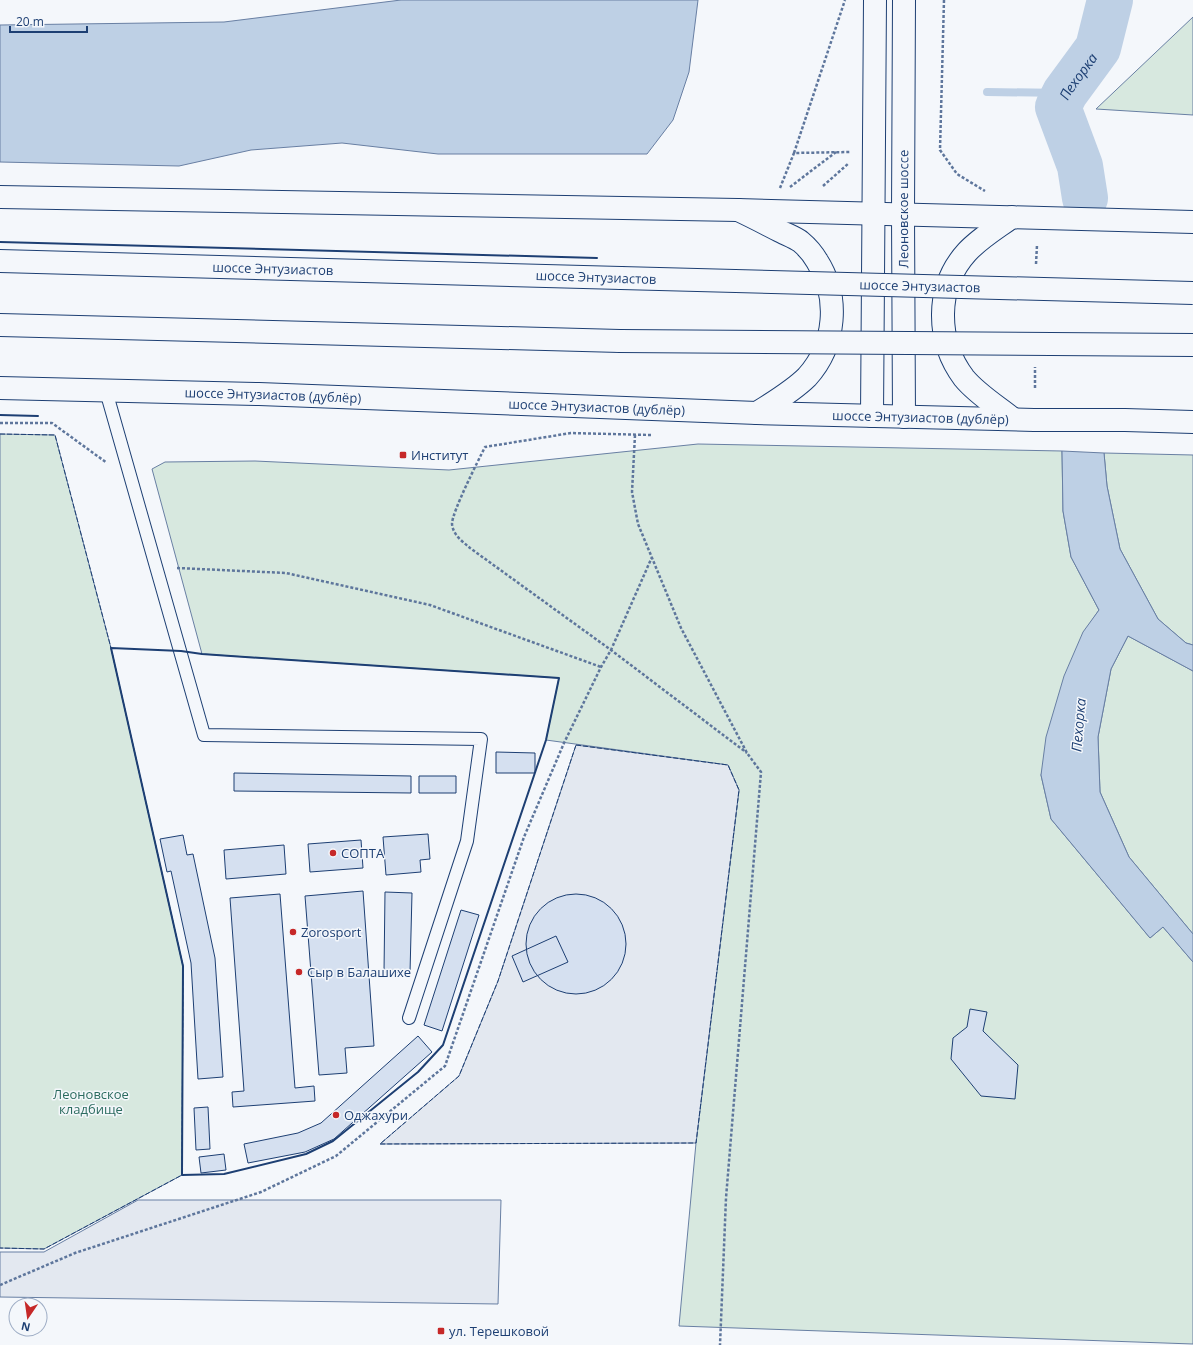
<svg xmlns="http://www.w3.org/2000/svg" width="1193" height="1345" font-family="'Open Sans',sans-serif">
<style>
.green{fill:#d7e8df;stroke:#687fa3}
.parking{fill:#e3e8f0;stroke:#687fa3}
.water{fill:#bed0e5;stroke:#687fa3}
.lines{fill:none;stroke-linecap:round;stroke-linejoin:round}
.stream{stroke:#bed0e5;stroke-width:8}
.river{stroke:#bed0e5;stroke-width:46}
.building{fill:#d5e0f0;stroke:#1d3f73}
.service-casing{stroke:#1d3f73;stroke-width:14}
.secondary-casing{stroke:#1d3f73;stroke-width:24}
.primary-casing{stroke:#1d3f73;stroke-width:24}
.trunk-casing{stroke:#1d3f73;stroke-width:24}
.path{stroke:#5e769c;stroke-width:2.5;stroke-dasharray:3 2;stroke-linecap:butt}
.service{stroke:#f4f7fb;stroke-width:12}
.secondary{stroke:#f4f7fb;stroke-width:22}
.primary{stroke:#f4f7fb;stroke-width:22}
.trunk{stroke:#f4f7fb;stroke-width:22}
.trunk-bridge-casing{stroke:#1d3f73;stroke-width:24;stroke-linecap:butt}
.trunk-bridge{stroke:#f4f7fb;stroke-width:22}
.fence{stroke:#1d3f73;stroke-width:1;stroke-dasharray:5 2;stroke-linecap:butt}
.wall{stroke:#1d3f73;stroke-width:2}
.poi-dot{fill:#c62828;stroke:#f4f7fb;stroke-width:1.5}
.labels{text-anchor:middle;dominant-baseline:central;stroke-width:3;stroke-linejoin:round;paint-order:stroke}
.street-label{font-size:13px;fill:#1d3f73;stroke:#f4f7fb}
.poi-label{font-size:13px;fill:#1d3f73;stroke:#f4f7fb;text-anchor:start}
.park-label{font-size:13px;fill:#2c6c60;stroke:#f4f7fb}
.water-label{font-size:14px;font-style:italic;fill:#1d3f73;stroke:#f4f7fb}
</style>
<rect width="100%" height="100%" fill="#f4f7fb"/>
<!-- green -->
<path class="green" d="M1193,17v98l-97,-6z
M0,434l55,1 56,213 72,318 -1,209 -138,74 -44,-1z
M698,444l364,7 1,60 8,46 28,53 -15,22 -43,143 10,44 99,119 13,-11 30,35v382l-514,-18 17,-183 43,-353 -11,-25 -182,-25 13,-62 -357,-24 -50,-185 13,-7 90,-1 194,9z
M1104,453l89,2v190l-7,-2 -28,-24 -38,-70 -13,-63z
M1128,636l65,35v263l-64,-77 -29,-65 -2,-55 13,-68z"/>
<!-- parking -->
<path class="parking" d="M576,745l152,20 11,25 -43,353 -316,1 79,-68 39,-95z
M138,1200h363l-3,104 -498,-7v-45h44z"/>
<!-- water -->
<path class="water" d="M401,0h297l-9,72 -16,48 -26,34h-209l-96,-11 -91,7 -72,16 -179,-4v-137l224,-3z
M1062,451l42,2 3,33 13,63 38,70 28,24 7,2v26l-65,-35 -17,33 -13,68 2,55 29,65 64,77v28l-30,-35 -13,11 -99,-119 -10,-44 5,-38 18,-61 19,-44 16,-22 -28,-53 -8,-46z"/>
<g class="lines">
<!-- stream -->
<path class="stream" d="M987,92l78,1"/>
<!-- river -->
<path class="river" id="s1" d="M1085,198l-5,-32 -22,-59 7,-14 33,-45 12,-48"/>
</g>
<!-- building -->
<path class="building" d="M496,752l39,1v20h-39z
M234,773l177,3v17l-177,-2z
M419,776h37v17h-37z
M428,834l2,25 -10,1 1,12 -35,3 -3,-38z
M183,835l4,20 6,-1 22,104 8,119 -25,2 -7,-116 -20,-92 -4,1 -7,-33z
M361,840l2,28 -53,4 -2,-28z
M284,845l2,29 -60,5 -2,-29z
M363,891l11,155 -29,2 2,25 -28,2 -14,-179z
M385,892l27,1 -2,80 -26,-1z
M280,894l15,194 19,-2 1,15 -82,6 -1,-15 12,-1 -14,-193z
M526 944a50 50 0 1 1 100 0a50 50 0 1 1-100 0Z
M461,910l18,5 -37,116 -18,-6z
M556,936l12,26 -45,20 -11,-26z
M970,1009l17,3 -4,19 35,34 -3,34 -34,-3 -30,-37 2,-21 14,-11z
M418,1036l14,16 -98,87 -29,13 -57,11 -4,-19 54,-11 23,-10z
M208,1107l2,42 -14,1 -2,-42z
M224,1154l2,16 -25,3 -2,-16z"/>
<g class="lines">
<!-- service casing -->
<g class="service-casing">
<path id="service" d="M106,391l98,344 277,4 -14,102 -58,177"/>
</g>
<!-- secondary casing -->
<g class="secondary-casing">
<g id="secondary">
<path d="M738,210c15,7 30,15 44,22 6,3 14,6 19,10 6,5 12,12 16,19 23,36 19,84 -10,116 -14,14 -33,25 -50,36"/>
<path d="M1012,217c-15,11 -32,21 -45,35 -32,35 -31,89 -3,126 13,16 33,28 49,41"/>
<path id="s2" d="M0,388l259,6 498,19 277,7h91l68,2"/>
<path d="M872,416l3,-416"/>
<path id="s3" d="M904,417l-1,-203 1,-214"/>
</g>
</g>
<!-- primary casing -->
<g class="primary-casing">
<path id="primary" d="M0,197l738,13 455,12"/>
</g>
<!-- trunk casing -->
<g class="trunk-casing">
<g id="trunk">
<path id="s4" d="M0,261l621,17"/>
<path d="M0,325l620,16"/>
</g>
</g>
<!-- path -->
<path class="path" d="M944,0l-4,150 17,24 28,17
M794,153l51,-153
M823,186l26,-23
M790,187l46,-35
M780,188l14,-35 56,-1
M1036,264l1,-19
M1035,388v-21
M0,423h52l55,40
M635,435l-3,57 6,32 43,104 66,125 14,19 -35,426 -6,147
M651,435l-80,-2 -86,14c-7,14 -33,65 -33,77 1,11 11,18 18,24l141,102 136,103
M177,568l109,5 144,32 171,62
M0,1285l75,-32 186,-61 75,-36 109,-90 79,-229 40,-94 37,-76 10,-17 41,-93"/>
<!-- service -->
<use href="#service" class="service"/>
<!-- secondary -->
<use href="#secondary" class="secondary"/>
<!-- primary -->
<use href="#primary" class="primary"/>
<!-- trunk -->
<use href="#trunk" class="trunk"/>
<!-- trunk-bridge casing -->
<g class="trunk-bridge-casing">
<g id="trunk-bridge">
<path id="s5" d="M621,278l572,15"/>
<path d="M620,341l573,4"/>
</g>
</g>
<!-- trunk-bridge -->
<use href="#trunk-bridge" class="trunk-bridge"/>
<!-- fence -->
<path class="fence" d="M0,434l55,1 56,213 72,318 -1,209 -138,74 -44,-1
M576,745l152,20 11,25 -43,353 -316,1 79,-68 39,-95z"/>
<!-- wall -->
<path class="wall" d="M0,242l597,16
M0,415l38,1
M111,648l70,3 21,3 357,24 -13,62 -103,305 -25,27 -85,69 -27,13 -82,20 -42,1 1,-209z"/>
</g>
<!-- markers -->
<g class="poi-dot">
<rect x="399" y="451" width="8" height="8" rx="2"/>
<circle cx="333" cy="853" r="4"/>
<circle cx="293" cy="932" r="4"/>
<circle cx="299" cy="972" r="4"/>
<circle cx="336" cy="1115" r="4"/>
<rect x="437" y="1327" width="8" height="8" rx="2"/>
</g>
<g class="labels">
<!-- street labels -->
<g class="street-label">
<text stroke="none"><textPath href="#s3" startOffset="208">Леоновское шоссе</textPath></text>
<text stroke="none"><textPath href="#s4" startOffset="273">шоссе Энтузиастов</textPath></text>
<text transform="translate(596 277) rotate(2)">шоссе Энтузиастов</text>
<text stroke="none"><textPath href="#s5" startOffset="299">шоссе Энтузиастов</textPath></text>
<text stroke="none"><textPath href="#s2" startOffset="273">шоссе Энтузиастов (дублёр)</textPath></text>
<text stroke="none"><textPath href="#s2" startOffset="597">шоссе Энтузиастов (дублёр)</textPath></text>
<text stroke="none"><textPath href="#s2" startOffset="921">шоссе Энтузиастов (дублёр)</textPath></text>
</g>
<!-- poi labels -->
<g class="poi-label">
<text x="411" y="455">Институт</text>
<text x="341" y="853">СОПТА</text>
<text x="301" y="932">Zorosport</text>
<text x="307" y="972">Сыр в Балашихе</text>
<text x="344" y="1115">Оджахури</text>
<text x="449" y="1331">ул. Терешковой</text>
</g>
<!-- park labels -->
<g class="park-label">
<text x="91" y="1094">Леоновское<tspan x="91" dy="15">кладбище</tspan></text>
</g>
<!-- water labels -->
<g class="water-label">
<text stroke="none"><textPath href="#s1" startOffset="132">Пехорка</textPath></text>
<text transform="translate(1078 725) rotate(-85)">Пехорка</text>
</g>
</g>
<!-- north arrow -->
<g transform="translate(28 1317) rotate(193)"><circle r="19" fill="#f4f7fb" stroke="#9eadc5"/>
<path d="M0-3L7 15L0 10L-7 15Z" fill="#c62828"/>
<text y="-6" font-size="11" font-weight="bold" text-anchor="middle" fill="#1d3f73">N</text>
</g>
<!-- scale -->
<path d="M10 26v6h77v-6" fill="none" stroke="#1d3f73" stroke-width="2"/>
<text x="16" y="26" font-size="12" fill="#1d3f73" stroke="#f4f7fb" stroke-width="3" paint-order="stroke">20 m</text>
</svg>
